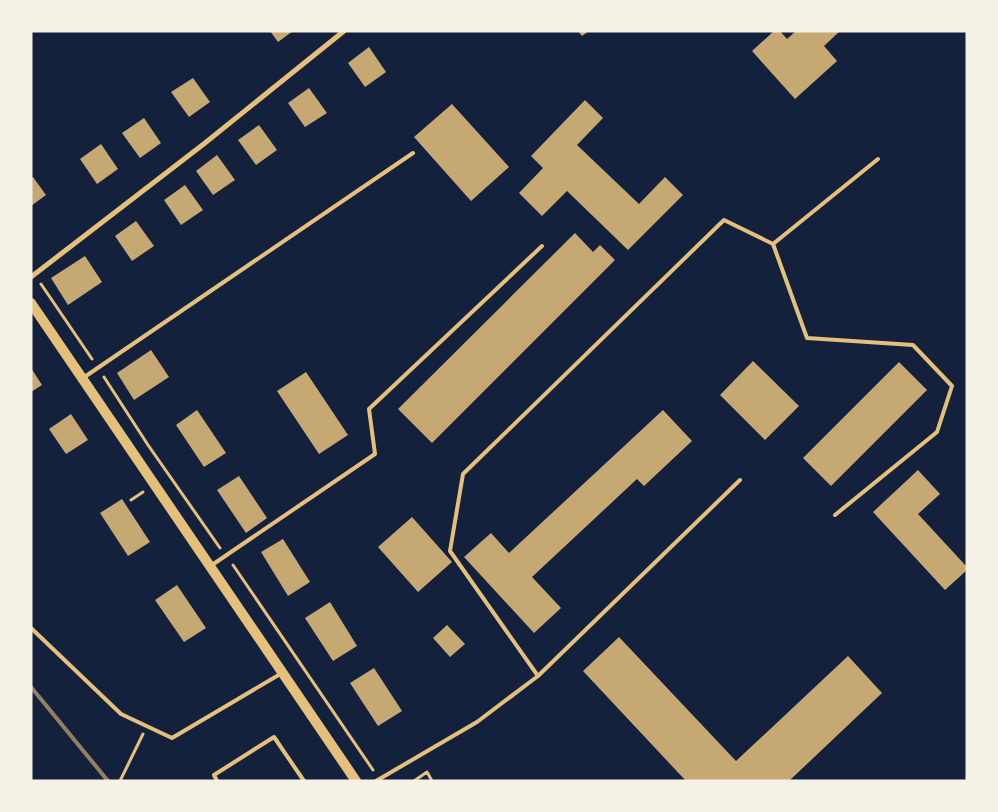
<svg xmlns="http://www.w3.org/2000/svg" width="998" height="812" font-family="Mulish,sans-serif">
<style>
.building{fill:#c6a872}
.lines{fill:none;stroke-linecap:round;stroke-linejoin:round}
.path{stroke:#e5c07b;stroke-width:3}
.service{stroke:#e5c07b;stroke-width:4}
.minor{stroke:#e5c07b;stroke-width:5}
.secondary{stroke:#e5c07b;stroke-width:10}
.rail{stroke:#918062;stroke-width:4}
</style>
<rect width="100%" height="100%" fill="#14213d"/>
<!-- building -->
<path class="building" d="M270,31h23l-15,11z
M578,31h11l-7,5z
M774,31h6l7,8 9,-8h44l-16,15 13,15 -42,38 -43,-48z
M369,47l17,25 -21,15 -17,-24z
M193,78l17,24 -21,15 -18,-25z
M309,88l18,25 -22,14 -17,-24z
M585,100l18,18 -26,27 62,59 26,-27 18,18 -55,55 -61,-59 -25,25 -23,-23 24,-25 -12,-12z
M452,104l57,63 -38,34 -57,-64z
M144,118l17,25 -21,15 -18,-25z
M259,125l18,25 -21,15 -18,-25z
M101,144l17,25 -21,15 -17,-25z
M217,155l18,25 -22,15 -17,-24z
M33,177l13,18 -15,11v-28z
M185,185l18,25 -22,15 -17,-25z
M136,221l18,25 -22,15 -17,-25z
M575,233l18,19 7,-7 15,15 -183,183 -34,-34z
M85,256l17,26 -34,23 -17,-27z
M151,350l18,27 -35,23 -17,-27z
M753,361l46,45 -34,34 -45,-45z
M899,362l28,28 -96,96 -28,-28z
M31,368l11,17 -11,7z
M306,372l42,63 -29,19 -42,-63z
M197,410l29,43 -22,14 -28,-42z
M663,410l29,31 -48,45 -7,-7 -105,98 29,31 -27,25 -70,-76 27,-24 18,20z
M71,414l17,26 -22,14 -17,-25z
M918,470l22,24 -22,20 49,53v3l-22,20 -72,-78z
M239,476l28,42 -21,15 -29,-43z
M122,499l28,43 -22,14 -28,-43z
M412,517l40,45 -34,30 -40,-45z
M283,539l27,43 -22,14 -27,-44z
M177,585l29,43 -22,14 -29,-42z
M330,602l27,44 -24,15 -28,-43z
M447,625l18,19 -15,13 -17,-19z
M619,637l117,124 112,-105 34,37 -93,88h-103l-103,-110z
M374,668l28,43 -24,15 -28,-43z"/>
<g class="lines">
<!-- path -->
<path class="path" d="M41,284l51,75
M104,377l44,68 72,103
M131,500l12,-8
M233,565l140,205
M120,781l23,-47
M414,781l13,-9 5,9"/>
<!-- service -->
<path class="service" d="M773,244l34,94 106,7 39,41 -15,46 -102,83
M83,378l330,-225
M212,565l163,-111 -6,-45 173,-163
M31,628l90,86 51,24 110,-65
M538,676l-88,-125 13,-77 261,-254 49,24 105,-85
M217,781l-3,-6 60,-38 30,44
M376,781l101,-59 61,-46 202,-196"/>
<!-- minor -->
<path class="minor" d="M31,277l174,-134 139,-112"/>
<!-- secondary -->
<path class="secondary" d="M31,303l325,478"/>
<!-- rail -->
<path class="rail" d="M31,687l77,94"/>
</g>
<!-- border -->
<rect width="998" height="812" fill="none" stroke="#f6f1e7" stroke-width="65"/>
</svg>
